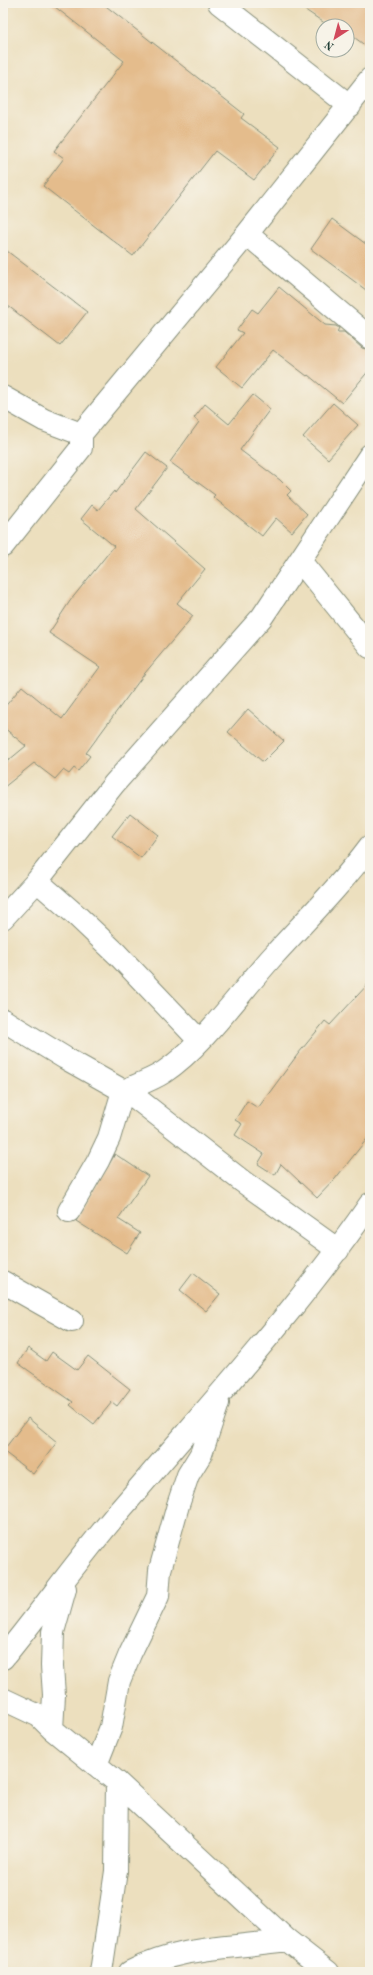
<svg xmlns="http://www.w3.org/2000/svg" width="373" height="1975" font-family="'Old Standard TT',serif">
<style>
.building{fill:#e4bc8c}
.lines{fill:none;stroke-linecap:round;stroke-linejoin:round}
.minor-casing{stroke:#868e79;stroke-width:24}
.minor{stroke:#fff;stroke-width:22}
</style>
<rect width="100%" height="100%" fill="#f7f3e8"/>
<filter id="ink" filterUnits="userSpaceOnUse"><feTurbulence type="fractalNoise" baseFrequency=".025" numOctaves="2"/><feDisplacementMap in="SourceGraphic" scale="8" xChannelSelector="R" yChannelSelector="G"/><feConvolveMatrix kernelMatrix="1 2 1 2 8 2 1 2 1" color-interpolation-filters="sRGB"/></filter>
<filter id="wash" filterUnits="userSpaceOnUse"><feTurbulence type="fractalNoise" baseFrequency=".012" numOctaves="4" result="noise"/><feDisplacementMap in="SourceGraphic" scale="16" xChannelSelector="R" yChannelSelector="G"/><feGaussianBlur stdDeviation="0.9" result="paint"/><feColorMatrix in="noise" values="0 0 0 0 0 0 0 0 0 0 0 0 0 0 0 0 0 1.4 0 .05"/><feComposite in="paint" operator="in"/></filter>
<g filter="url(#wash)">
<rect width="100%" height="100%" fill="#ecdfbe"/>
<g id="blocks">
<!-- building -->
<path class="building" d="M50,3h52l142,111 -3,4 39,29 -26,33 -39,-29 -82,105 -90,-70 21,-28 -10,-7 70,-90z
M295,3h75v46l-23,-17v-6h-9l-8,-6 -4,4z
M332,219l38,28v46l-59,-44z
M3,248l84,64 -27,34 -57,-44z
M279,287l46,38 11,1 3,2 -2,4h7l18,16 8,2v19l-28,34 -34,-28 -1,1 -34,-26 -31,38 -26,-21 27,-34 -6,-3 15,-21 6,4z
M253,395l17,14 -30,41 40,30 11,11 -4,4 20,19 -15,18 -16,-14 -14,18 -49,-39 2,-2 -45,-33 29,-40 -5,-4 11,-14 24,20z
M333,403l25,22 -30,34 -25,-22z
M146,452l21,16 -31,41 69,60 -28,34 16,13 -48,57 -59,80 4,3 -12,15 -4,-3 -5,6 -6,-4 -8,9 -21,-16 -31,25v-23l23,-19 -23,-19v-18l19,-23 40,33 38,-52 -51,-34 21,-32 44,-55 -33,-27 11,-14 6,5 16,-19 1,2z
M248,709l36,32 -21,21 -35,-30z
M130,813l28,22 -17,23 -29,-22z
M370,982v153l-35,44 -18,19 -36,-34 -6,11 -17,-11 6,-10 -29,-19 7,-11 -7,-4 12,-19 11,7 40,-54 27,-33 5,4z
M115,1154l33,22 -30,43 22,14 -13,20 -51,-32z
M193,1273l27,21 -14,17 -26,-21z
M28,1348l18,13 6,-9 25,18 11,-14 42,33 -13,17 -5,-4 -18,22 -24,-19 3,-3 -55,-39z
M28,1418l29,24 -24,32 -30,-23z"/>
</g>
</g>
<g filter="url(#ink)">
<use href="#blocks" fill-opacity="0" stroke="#868e79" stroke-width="1"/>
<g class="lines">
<!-- minor casing -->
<g class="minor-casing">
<path id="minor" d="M219,3l131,103
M247,234l123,104
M3,397l41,23 37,14
M3,546l78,-98v-14l166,-200 123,-155
M300,561l70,86
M37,881l39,34 41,39 82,86
M3,918l34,-37 77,-97 148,-167 108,-162
M3,1020l62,38 71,40 106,83 96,69
M69,1211l29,-50 11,-23 14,-47c14,-6 29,-11 41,-19 40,-27 77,-81 110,-117 33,-36 67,-70 96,-109
M3,1282l69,39
M3,1658c42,-51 80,-106 124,-156 83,-98 170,-192 243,-298
M3,1699l36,17 13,13 65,53 170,158 41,32
M52,1729l2,-34 -2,-29 1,-34 12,-43
M96,1765l15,-38 8,-46 11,-27 28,-58 2,-26 18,-65 10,-30 13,-21 17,-51
M101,1972l15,-101 1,-89
M130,1972c54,-27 99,-23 157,-32"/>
</g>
<!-- minor -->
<use href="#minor" class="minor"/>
</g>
</g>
<!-- margin -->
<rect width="373" height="1975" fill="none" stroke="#f7f3e8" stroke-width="16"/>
<!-- north arrow -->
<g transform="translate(335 38) rotate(216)"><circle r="19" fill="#f7f3e8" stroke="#a1aaa0"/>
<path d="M0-3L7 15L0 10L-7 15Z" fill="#d1495b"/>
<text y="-6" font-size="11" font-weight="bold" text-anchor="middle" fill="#1f3d34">N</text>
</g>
</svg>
